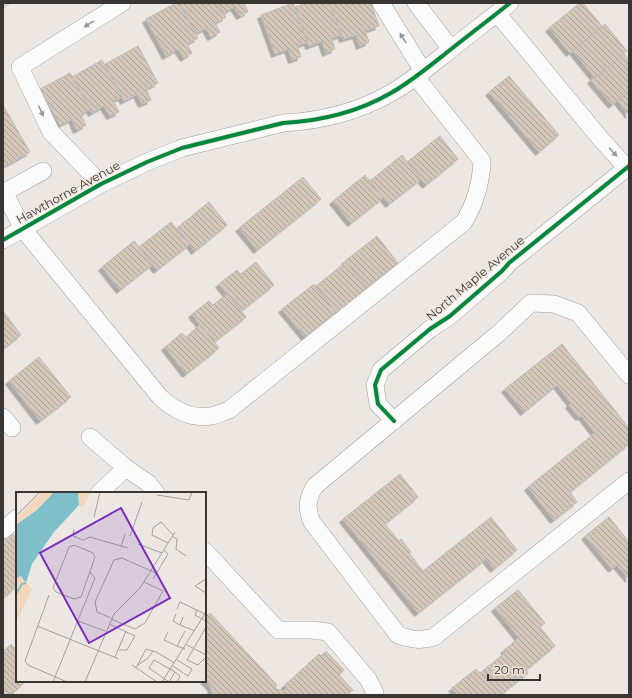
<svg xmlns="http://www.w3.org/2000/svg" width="632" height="698" font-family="Montserrat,sans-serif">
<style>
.building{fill:url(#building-back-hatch);stroke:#c0bcb9;filter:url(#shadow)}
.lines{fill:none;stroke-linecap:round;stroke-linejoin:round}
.minor-casing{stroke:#a29e9a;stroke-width:18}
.minor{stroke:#fcfbfb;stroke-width:17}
.rail{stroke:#d5d3d3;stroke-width:3;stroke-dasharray:8 4;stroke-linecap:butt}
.cycleway-casing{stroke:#efe7df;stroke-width:6}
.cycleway{stroke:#00873e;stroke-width:4}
.oneway{fill:#9a9896}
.labels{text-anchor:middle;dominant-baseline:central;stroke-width:3;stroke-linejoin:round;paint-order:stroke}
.street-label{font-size:12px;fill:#383532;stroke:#efe7df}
.inset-river{fill:none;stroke:#7fbfca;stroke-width:2}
.inset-road{fill:none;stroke:#a4a09c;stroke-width:1}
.view{fill:#7b2cbf;fill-opacity:0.15;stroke:#7b2cbf;stroke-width:2}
.inset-edge{fill:none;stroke:#383532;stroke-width:2}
</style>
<defs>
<pattern id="building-back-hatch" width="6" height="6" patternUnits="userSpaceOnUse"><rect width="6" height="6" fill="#d3c7ba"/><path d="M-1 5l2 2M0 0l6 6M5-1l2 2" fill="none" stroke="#aca298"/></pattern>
<filter id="shadow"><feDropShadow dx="-3.5" dy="3.5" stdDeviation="0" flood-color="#0004"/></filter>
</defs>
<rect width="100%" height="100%" fill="#ece7e2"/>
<!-- building -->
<path class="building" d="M176,3h3l19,35 -11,6 5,9 -8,5 -6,-9 -12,7 -20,-37z
M179,3h39l8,14 -11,6 5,9 -9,5 -5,-9 -10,5z
M218,3h26l4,9 -8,4 -6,-9 -10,6z
M293,3l14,39 -10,4 4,11 -9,3 -4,-11 -13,5 -14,-39z
M306,3h24l11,32 -10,3 4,11 -9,4 -4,-12 -13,5 -14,-39z
M330,3h41l8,23 -14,5 4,11 -9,4 -4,-11 -13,4z
M580,3h3l19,23 -32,27 -21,-25z
M605,24l22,27 -32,27 -22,-27z
M138,46l20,37 -12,6 5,11 -9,4 -5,-10 -13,7 -19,-37z
M624,54l5,6v31l-17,14 -21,-25z
M102,60l20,37 -9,4 6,11 -9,4 -6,-10 -12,7 -20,-36z
M70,73l20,36 -9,6 5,10 -9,5 -5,-11 -12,6 -20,-36z
M509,76l50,59 -20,17 -50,-60z
M629,91v24l-11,-14z
M3,105l27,47 -27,15z
M440,136l18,23 -32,26 -19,-23z
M402,155l19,24 -32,25 -19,-23z
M365,175l18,23 -32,25 -18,-22z
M303,177l18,22 -64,51 -18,-22z
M209,202l18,23 -32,26 -18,-23z
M171,222l19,22 -33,26 -18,-23z
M377,236l21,27 -31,24 -22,-26z
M134,241l19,23 -33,26 -18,-23z
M256,262l18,23 -33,26 -22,-27 18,-14 4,4z
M346,262l23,28 -31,25 -23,-28z
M314,284l22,28 -31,25 -23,-28z
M227,294l19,23 -32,25 -22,-28 17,-13 4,4z
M3,311l18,24 -18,14z
M200,325l19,23 -33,26 -21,-27 17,-14 4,4z
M562,344l67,84v16l-59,48 7,10 -23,18 -26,-33 67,-54 -13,-17 -3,1 -10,-12 2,-2 -14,-18 -33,27 -19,-23z
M39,357l32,40 -31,24 -31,-40z
M400,474l18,23 -33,27 14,17 2,-2 10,13 -2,1 14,18 68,-54 26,33 -23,19 -8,-10 -68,54 -75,-94z
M609,517l20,25v37l-12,-14 -5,4 -27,-33z
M10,531l7,8v47l-14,13v-62z
M518,590l27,33 -5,4 15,19 -29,24 2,3 -28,22h-42l-6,-7 24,-19 4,4 26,-21 -2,-2 15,-12 -24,-30z
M205,612l3,3 2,-2 67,72 -2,2 4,3 2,-1 2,2 4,-3 -2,-3 34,-31 2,2 5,-5 18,19 -5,5 14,15 -6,5h-129l-2,-2h-4l-1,-6 -6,-6z
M11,644l6,6v29l-14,14v-41z
M17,679v2h7l-1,1 1,1 -11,10 -1,-1 -4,3h-5v-2z"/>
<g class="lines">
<!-- minor casing -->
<g class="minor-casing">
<path id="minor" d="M381,3l42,68
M416,3l35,46
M497,13l102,124 28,31
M101,184l-50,-52 -31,-65 102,-64
M4,192l19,37 137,168c14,13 32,22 51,19 6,-1 12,-4 18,-6l235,-188c12,-20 17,-38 18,-61l-66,-84
M3,193l40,-22
M3,240l98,-56 46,-22 35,-14 101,-25c37,-2 75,-11 108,-30 21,-12 40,-28 59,-43 20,-16 40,-31 60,-47
M629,375l-51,-62 -24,-9 -23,-1 -32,30 -184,153c-8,12 -9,23 -3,36l86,113c16,5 21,6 36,2l195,-156
M3,417l9,11
M394,421l-16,-17 -3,-19 6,-15 49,-41 20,-13 52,-45 7,-8 120,-97
M90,437l36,31 22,15 8,10
M99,493l27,-25
M3,530l14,-12
M205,551l73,79h34l16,2 40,47 7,14v2"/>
</g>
<!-- minor -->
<use href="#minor" class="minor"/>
<!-- rail -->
<path class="rail" d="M3,7l7,-4"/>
<!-- cycleway casing -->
<g class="cycleway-casing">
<path id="cycleway" d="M3,240l98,-56 46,-22 35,-14 101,-25c37,-2 75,-11 108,-30 21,-12 40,-28 59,-43 20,-16 40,-31 60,-47
M394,421l-16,-17 -3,-19 6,-15 49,-41 20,-13 52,-45 7,-8 120,-97"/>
</g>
<!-- cycleway -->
<use href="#cycleway" class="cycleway"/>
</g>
<!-- one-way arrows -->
<defs><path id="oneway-solid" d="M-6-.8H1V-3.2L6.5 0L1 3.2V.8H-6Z"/></defs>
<g class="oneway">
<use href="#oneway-solid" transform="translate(89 24) rotate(148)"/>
<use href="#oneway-solid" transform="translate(403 38) rotate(-122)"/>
<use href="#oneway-solid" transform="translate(41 111) rotate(65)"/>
<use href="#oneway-solid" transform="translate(613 152) rotate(48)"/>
</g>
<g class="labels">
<!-- street labels -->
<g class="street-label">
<text transform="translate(68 192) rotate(-29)">Hawthorne Avenue</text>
<text transform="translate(475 278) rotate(-40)">North Maple Avenue</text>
</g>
</g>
<!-- overview -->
<g transform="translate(16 492)">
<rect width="190" height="190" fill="#ece7e2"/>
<path d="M62,0h13l-8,16 -4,-3z" fill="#f3d7bc"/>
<path d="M26,0h12l-17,18 -21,15v-7zM5,84l11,13 -16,33v-44z" fill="#f3d7bc"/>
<path d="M38,0h24l1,13 -25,27 -22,32 -6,19 -5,-7 -5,2v-53l21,-15z" fill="#7fbfca"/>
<path class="inset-river" d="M0,102l6,-10 4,-1"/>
<path class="inset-road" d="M141,3l32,5 3,-8M0,24l24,-24M78,25l6,-25M58,37l-1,7 10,4 7,-3 38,11M114,44l12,-34M156,44l5,3 -1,10 10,7M152,51l-16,-8 1,-7 8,-6 12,13M122,52l24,9M58,53l19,8 2,4 -14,40 -7,2 -18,-7 -3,-4 16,-41zM105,55l4,-13M137,87l15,-25 -4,-4M190,87l-11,7 11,7M33,103l-24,66 3,4 39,17M161,117l3,-7 25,12M181,118l-2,5 11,6M160,122l-3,7 7,4M167,125l-3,8 15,6M95,126l-14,-6 -2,-10 19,-42 8,-2 34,15M95,127l24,10 10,-6 18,-32 -19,-9M62,129l27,10M93,132l26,12 -8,14h-8M21,134l82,33M190,135l-19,33 11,5 8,-8M152,140l-4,8 13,6M171,153l19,10M169,157l-8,-3 8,-15M99,165l11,-26M116,173l25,17M122,173l10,-7 5,-7M157,174l15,10 4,-7 -15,-9M120,176l10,-19 10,3 19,11M159,180l5,4 -3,6M37,190l42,-104 -5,-6M69,190l29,-68 26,-26 35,-56M146,190l44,-70M153,190l6,-10 -21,-12 -5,8 20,14"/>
<path class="view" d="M105,16l49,90 -81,45 -49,-90z"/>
<rect width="190" height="190" class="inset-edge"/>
</g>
<!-- border -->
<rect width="632" height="698" fill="none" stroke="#383532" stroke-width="8"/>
<!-- scale -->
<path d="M488 674v6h52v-6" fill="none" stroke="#383532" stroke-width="2"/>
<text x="494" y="674" font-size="12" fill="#383532" stroke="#efe7df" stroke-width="3" paint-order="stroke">20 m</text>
</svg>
